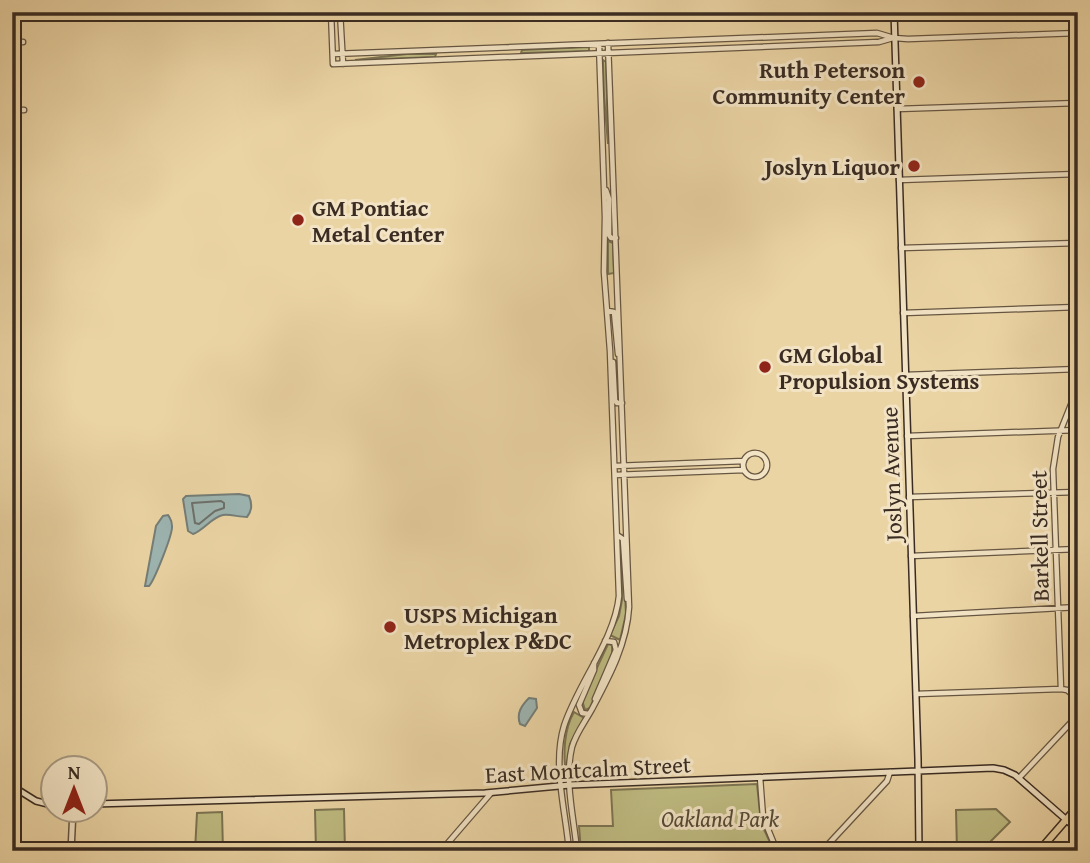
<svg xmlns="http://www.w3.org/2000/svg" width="1090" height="863" font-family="'Gentium Book Plus',serif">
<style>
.green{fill:#bebb81;stroke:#7c7452;stroke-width:2}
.water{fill:#9db5b2;stroke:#757e78;stroke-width:2}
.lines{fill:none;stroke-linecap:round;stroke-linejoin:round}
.shore{stroke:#6c706a;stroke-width:2}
.minor-casing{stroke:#665642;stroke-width:7}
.tertiary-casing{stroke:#665642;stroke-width:8}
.secondary-casing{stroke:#3a2c22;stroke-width:8}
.primary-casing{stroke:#3a2c22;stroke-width:9}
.minor{stroke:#f2e3c4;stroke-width:4.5}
.tertiary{stroke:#f2e3c4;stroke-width:5}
.secondary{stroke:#f2e3c4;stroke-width:5}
.primary{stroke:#ebd4a4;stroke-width:6}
.poi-dot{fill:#8f2418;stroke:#f2e3c4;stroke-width:2.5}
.labels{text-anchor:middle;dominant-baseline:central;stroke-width:6;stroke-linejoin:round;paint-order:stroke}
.poi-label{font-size:23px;font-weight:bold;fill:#3a2c22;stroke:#f2e3c4;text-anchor:start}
.street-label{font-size:23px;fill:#3a2c22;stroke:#f2e3c4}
.park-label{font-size:23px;font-style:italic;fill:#544935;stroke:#f2e3c4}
</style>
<rect width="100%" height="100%" fill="#ebd4a4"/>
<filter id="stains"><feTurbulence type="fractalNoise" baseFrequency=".00286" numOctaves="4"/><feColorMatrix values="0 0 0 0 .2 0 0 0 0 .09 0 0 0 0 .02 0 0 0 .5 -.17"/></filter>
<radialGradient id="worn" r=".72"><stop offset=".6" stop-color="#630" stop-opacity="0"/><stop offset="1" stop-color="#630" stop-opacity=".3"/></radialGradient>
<!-- green -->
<path class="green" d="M589,47v4l-68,2 1,-3z
M407,54h29l-1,3 -80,3z
M603,60l3,2 2,82 -4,-48z
M608,241l5,2 1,30 -6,1z
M622,539l4,75 -6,26 -10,-5 9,-19 3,-16z
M608,644l4,1v9l-22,54 -5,2 -3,-10z
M574,712l10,6 -14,26 -4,28c-3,-18 -2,-43 8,-60z
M757,784l4,39 13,28h-193l-2,-25h34l-2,-36z
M344,809l1,42h-29l-1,-41z
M996,809l14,13 -29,29h-24l-1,-41z
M222,812l1,39h-28l2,-38z"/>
<!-- water -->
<path class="water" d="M239,494l10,2c3,7 3,15 -2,21 -8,0 -17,-3 -24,-2 -11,2 -19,15 -30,19l-5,-3 -5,-32 3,-3z
M168,515c3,5 4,5 4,11 1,8 -18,55 -23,60h-4l11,-60 7,-10z
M529,698l7,1 1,9 -12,18 -5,-2c-4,-11 2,-19 9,-26z"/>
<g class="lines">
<!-- shore -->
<path class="shore" d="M221,501l3,2v5l-9,3 -16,13 -4,-1 -3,-20z"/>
<!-- minor casing -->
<g class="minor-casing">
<path id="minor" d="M331,12l2,52 546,-22 14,-4
M340,12l3,52
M12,42h11
M333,54l544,-21 17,5 14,1 170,-6
M897,109l181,-6
M12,110h12
M899,180l179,-6
M606,190l3,9v36l2,3h5
M901,248l177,-5
M608,311l6,1 4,42
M903,313l175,-6
M613,362l2,38 2,3h5
M905,375l173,-6
M907,436l171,-6
M743 465a12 12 0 1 1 24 0a12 12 0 1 1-24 0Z
M615,466l129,-5
M615,475l129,-5
M909,497l169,-5
M617,535l6,4 4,60
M911,556l167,-7
M913,616l165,-9
M1061,689l-8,-220 5,-32 20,-50
M916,694l145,-5 6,1 11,9
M595,699l21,-49 -2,-8 -9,-1
M589,714l-7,-1 -3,-8 15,-35v-7
M760,777l3,40 14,34
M1019,778l59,-63
M441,851l50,-58
M569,851c-3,-39 -17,-86 -5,-125 13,-41 51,-87 55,-130l-9,-245 -6,-79 1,-55 -6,-173
M577,851c-3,-33 -13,-71 -5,-104 4,-14 13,-25 20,-38 17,-32 35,-65 37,-102l-21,-564
M822,851l65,-70 3,-9"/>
</g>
<!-- tertiary casing -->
<g class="tertiary-casing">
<path id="tertiary" d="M71,851l2,-41"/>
</g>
<!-- secondary casing -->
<g class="secondary-casing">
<path id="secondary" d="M894,12l24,747 1,92
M12,786l24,15 16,4
M94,804l391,-11 85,-8 423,-17 11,2 11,5 63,55"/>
</g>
<!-- primary casing -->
<g class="primary-casing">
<path id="primary" d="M1039,851l39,-45"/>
</g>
<!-- minor -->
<use href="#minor" class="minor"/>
<!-- tertiary -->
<use href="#tertiary" class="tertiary"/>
<!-- secondary -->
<use href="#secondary" class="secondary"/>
<!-- primary -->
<use href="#primary" class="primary"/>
</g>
<!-- markers -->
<g class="poi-dot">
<circle cx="919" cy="82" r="7"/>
<circle cx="914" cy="166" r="7"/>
<circle cx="298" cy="220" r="7"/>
<circle cx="765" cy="367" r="7"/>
<circle cx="390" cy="627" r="7"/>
</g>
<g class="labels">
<!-- poi labels -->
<g class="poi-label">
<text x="905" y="69" text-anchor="end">Ruth Peterson<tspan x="905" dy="26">Community Center</tspan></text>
<text x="900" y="166" text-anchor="end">Joslyn Liquor</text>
<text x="312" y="207">GM Pontiac<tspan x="312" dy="26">Metal Center</tspan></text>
<text x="779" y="354">GM Global<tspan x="779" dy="26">Propulsion Systems</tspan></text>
<text x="404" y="614">USPS Michigan<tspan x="404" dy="26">Metroplex P&amp;DC</tspan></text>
</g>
<!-- street labels -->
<g class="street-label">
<text transform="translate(891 474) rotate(-92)">Joslyn Avenue</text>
<text transform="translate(1039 536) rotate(-91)">Barkell Street</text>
<text transform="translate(588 769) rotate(-3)">East Montcalm Street</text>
</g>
<!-- park labels -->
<g class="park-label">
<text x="720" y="818">Oakland Park</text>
</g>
</g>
<!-- margin -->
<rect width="1090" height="863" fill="none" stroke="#ebd4a4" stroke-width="42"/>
<rect x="14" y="14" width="1062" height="835" fill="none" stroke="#3a2c22" stroke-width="3.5"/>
<rect x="21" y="21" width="1048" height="821" fill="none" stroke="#3a2c22" stroke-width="2"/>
<!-- north arrow -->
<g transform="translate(74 789)"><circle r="33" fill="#f2e3c4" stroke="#a89a83" stroke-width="2"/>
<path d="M0-5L12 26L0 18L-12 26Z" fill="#8f2418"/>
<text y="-10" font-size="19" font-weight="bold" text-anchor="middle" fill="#3a2c22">N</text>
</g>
<rect width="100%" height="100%" filter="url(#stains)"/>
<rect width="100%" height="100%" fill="url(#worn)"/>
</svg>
